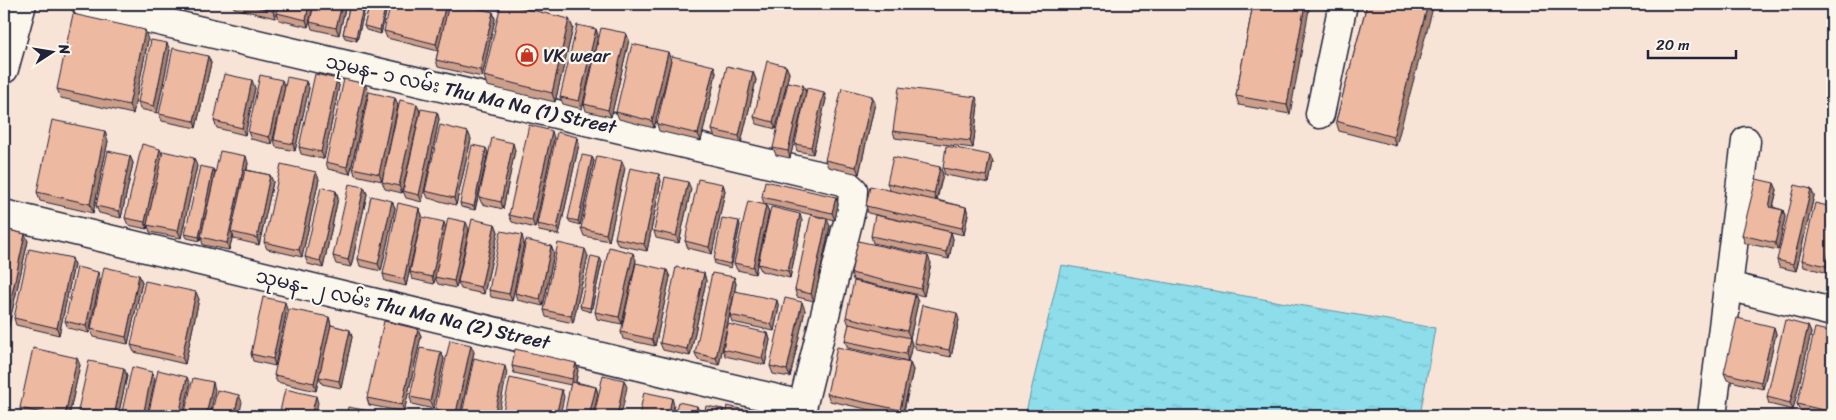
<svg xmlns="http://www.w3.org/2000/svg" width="1836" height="420" font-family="Sriracha,'Noto Sans Myanmar',sans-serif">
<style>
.water{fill:url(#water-ripples);stroke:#6292a4}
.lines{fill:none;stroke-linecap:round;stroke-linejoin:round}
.minor-casing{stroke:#22223b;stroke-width:31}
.minor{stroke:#fbf7ec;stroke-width:28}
.wall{fill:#cd9f8a;stroke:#22223b}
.shaded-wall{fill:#a78271;stroke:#22223b}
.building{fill:#eeb9a1;stroke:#22223b}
.labels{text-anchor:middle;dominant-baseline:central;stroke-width:4.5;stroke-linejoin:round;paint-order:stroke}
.poi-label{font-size:19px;fill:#22223b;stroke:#fbf7ec;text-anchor:start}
.street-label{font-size:19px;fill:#22223b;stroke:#fbf7ec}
</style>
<defs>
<pattern id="water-ripples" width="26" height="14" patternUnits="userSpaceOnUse" patternTransform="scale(1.25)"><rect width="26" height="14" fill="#8dddea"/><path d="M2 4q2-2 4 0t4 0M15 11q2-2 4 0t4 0" fill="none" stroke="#79bdca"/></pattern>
</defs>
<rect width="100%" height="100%" fill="#f7e4d6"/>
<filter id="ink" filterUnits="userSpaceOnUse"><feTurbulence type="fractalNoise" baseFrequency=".02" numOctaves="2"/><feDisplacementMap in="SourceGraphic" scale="10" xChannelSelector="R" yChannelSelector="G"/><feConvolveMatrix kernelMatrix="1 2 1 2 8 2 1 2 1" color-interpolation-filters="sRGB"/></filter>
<g filter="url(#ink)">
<!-- water -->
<path class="water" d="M1061,265l374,63 -15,88h-395z"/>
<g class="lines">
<!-- minor casing -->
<g class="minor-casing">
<path id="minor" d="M86,4l757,177 10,9 -1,16 -52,210
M4,69l18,-65
M1320,114l23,-110
M4,214l798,191
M1728,286l104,26
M1712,416l34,-275"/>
</g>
<!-- minor -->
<use href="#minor" class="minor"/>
</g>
<!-- wall -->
<path class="wall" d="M233,4h46l-4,14 -41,-10z
M314,4l-6,23 -29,-7 -2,-7z
M314,4h32l-7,31 -27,-6 -2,-7z
M350,4h16l-9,37 -12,-3 -2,-4z
M370,4h18l-7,30 -15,-4 -2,-4z
M1253,4l37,110 -51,-9 -3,-9z
M1367,4l29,142 -57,-15 -3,-10z
M448,9l45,3 2,7 -13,58 -44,-10 -2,-7 2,-9 -51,-13 -3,-7z
M569,19l4,9 -18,74 -68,-16 -3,-10z
M596,29l2,7 -16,73 -19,-5 -3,-7z
M626,33l3,7 -18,77 -25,-6 -2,-7z
M148,40l-15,74 -72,-16 -4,-9z
M170,50l-13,63 -17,-4 -2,-7z
M208,56l3,7 -15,65 -34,-7 -3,-7z
M671,60l-17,68 -35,-9 -3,-7z
M714,66l2,7 -15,68 -42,-10 -2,-7z
M786,66l3,7 -13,56 -19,-5 -3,-7z
M753,72l3,8 -15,63 -26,-6 -3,-7z
M337,79l2,7 -15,73 -23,-5 -2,-7z
M803,85l3,7 -16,66 -14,-3 -3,-7z
M285,87l-13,57 -21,-5 -3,-7z
M255,88l-10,47 -28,-7 -3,-7z
M309,88l-14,63 -19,-4 -2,-7z
M368,91l-18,83 -22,-5 -2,-7z
M824,92l2,7 -13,55 -16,-3 -2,-7z
M395,98l3,7 -16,76 -27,-6 -2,-7z
M875,103l-16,71 -31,-7 -3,-7z
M417,104l3,8 -18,81 -17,-4 -3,-7z
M978,104l-5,44 -78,-10 -2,-7z
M437,112l2,7 -17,83 -16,-4 -3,-7z
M468,132l3,7 -15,66 -28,-7 -3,-7z
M577,137l2,7 -20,91 -20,-4 -2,-7z
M554,138l-19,90 -23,-6 -3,-7z
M108,141l-15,72 -53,-12 -3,-9z
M515,150l-12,59 -21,-5 -3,-7z
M488,152l-13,58 -14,-3 -1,-4z
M162,155l35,11 -16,72 -31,-6 -2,-6 -1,3 -19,-4 -3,-7z
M990,155l3,7 -4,21 -44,-8 -2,-7z
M130,156l3,7 -12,55 -22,-5 -3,-7z
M592,157l2,4 -14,64 -10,-3 -2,-3z
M248,163l-1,7 23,5 3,7 -14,63 -25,-6 -1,-4 -4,15 -26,-5 -2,-8z
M940,167l3,7 -6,26 29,7 2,7 -4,21 -96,-22 -2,-7 24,-16 -3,-7z
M625,168l-16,73 -25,-5 -3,-8z
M213,169l2,4 -15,68 -13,-3 -2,-4z
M319,179l-17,78 -35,-8 -3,-7z
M661,181l-14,70 -29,-6 -3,-7z
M1774,183l3,7 -4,17 10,3 2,7 -7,33 -33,-7 -3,-8z
M723,184l2,7 -13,63 -24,-6 -3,-7z
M364,187l3,7 -16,73 -15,-3 -3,-8z
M691,189l-12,54 -23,-5 -2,-7z
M1811,189l3,7 -18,75 -17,-4 -2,-7z
M336,191l2,7 -15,70 -15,-4 -3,-7z
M762,197h74l2,7 -3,16 -71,-16z
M392,201l3,7 -14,63 -21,-5 -2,-7z
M766,205l3,7 -14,62 -18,-4 -3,-7z
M1832,207l-3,66 -25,-6 -2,-7z
M419,208l3,7 -16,71 -21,-5 -2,-7z
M802,221l-12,57 -29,-7 -3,-7z
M495,224l3,8 -14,62 -23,-5 -3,-7z
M740,225l-9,43 -16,-4 -1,-4z
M830,226l-16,75 -17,-4 -2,-7z
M446,228l23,1 -13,59 -18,-4 -3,-6 -1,6 -22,-5 -2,-7z
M4,229l24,12 -20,88 -4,-1z
M951,232l2,7 -4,20 -76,-16 -2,-7z
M524,243l-12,58 -21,-4 -2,-7z
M551,246l3,7 -11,53 -26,-6 -2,-7z
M588,256l-15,67 -27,-6 -2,-7z
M72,258l2,7 -15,70 -43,-10 -2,-7z
M636,260l-14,64 -25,-5 -2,-7z
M602,262l-11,50 -10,-3 -1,-3z
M931,263l-7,33 -71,-16 -2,-7z
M704,273l2,8 -16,75 -27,-6 -3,-7z
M139,275l3,7 -14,62 -35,-7 -2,-8z
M670,277l-15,69 -32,-7 -2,-7z
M734,277l2,7 -17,81 -21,-5 -3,-7z
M100,279l-11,54 -21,-5 -3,-7z
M915,295l3,7 -8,36 2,7 -4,16 -60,-13 -3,-7 4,-16 -3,-8z
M199,299l-14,65 -51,-12 -3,-7z
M779,307l-5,24 -42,-9 -2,-7z
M287,309l-12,57 -22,-5 -2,-7z
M805,310l-15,67 -17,-3 -3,-8z
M329,317l2,8 19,5 2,7 -11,51 -19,-4 -3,-7 -3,14 -39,-9 -3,-7z
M959,320l-8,37 -35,-7 -2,-7z
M1808,326l3,7 -18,77 -24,-6 -2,-7z
M1774,327l2,7 -13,55 -36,-9 -3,-7z
M418,329l3,7 -17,76 -35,-7 -2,-7z
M1832,332v79l-1,5h-8l-23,-5 -3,-7z
M768,333l2,7 -5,25 -40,-9 -2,-7z
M441,352l3,7 -11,50 -21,-5 -2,-7z
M474,352l-14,64h-22l-3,-7z
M910,363l3,7 -10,46h-5l-68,-15 -3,-7z
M80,365l-11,51h-43l-4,-1 -2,-7z
M512,366l66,4 -2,12 20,5 2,7 -27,-9 -57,-12z
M124,368l3,8 -9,40h-38l-2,-6z"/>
<!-- shaded-wall -->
<path class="shaded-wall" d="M274,4h5l-4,14 -2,-7z
M309,4h5l-6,23 -2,-7z
M342,4h4l-7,31 -3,-7z
M364,4h2l-9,37 -1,-4z
M386,4h2l-7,30 -1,-4z
M446,4l2,7 -9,40 -3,-7z
M1305,4h5l-20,110 -3,-9z
M1428,4h6l-38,142 -3,-9z
M493,12l2,7 -13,58 -2,-7z
M569,19l4,9 -18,74 -3,-9z
M596,29l2,7 -16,73 -3,-8z
M145,30l3,10 -15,74 -4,-9z
M626,33l3,7 -18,77 -3,-7z
M167,43l3,7 -13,63 -3,-7z
M668,52l3,8 -17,68 -2,-7z
M208,56l3,7 -15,65 -2,-7z
M714,66l2,7 -15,68 -3,-7z
M786,66l3,7 -13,56 -3,-7z
M753,72l3,8 -15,63 -2,-7z
M337,79l2,7 -15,73 -3,-7z
M252,80l3,8 -10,47 -3,-7z
M282,80l3,7 -13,57 -3,-7z
M306,81l3,7 -14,63 -2,-7z
M365,84l3,7 -18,83 -3,-7z
M803,85l3,7 -16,66 -2,-7z
M824,92l2,7 -13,55 -2,-7z
M872,96l3,7 -16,71 -3,-7z
M976,97l2,7 -5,44 -3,-7z
M395,98l3,7 -16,76 -3,-7z
M417,104l3,8 -18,81 -3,-7z
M437,112l2,7 -17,83 -3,-7z
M105,131l3,10 -15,72 -3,-9z
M552,131l2,7 -19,90 -3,-8z
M468,132l3,7 -15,66 -2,-7z
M577,137l2,7 -20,91 -2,-7z
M513,143l2,7 -12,59 -2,-7z
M486,148l2,4 -13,58 -1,-4z
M160,149l3,7 -16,69v4l-2,-7z
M990,155l3,7 -4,21 -3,-7z
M130,156l3,7 -12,55 -2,-7z
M246,156l2,7 -15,69h-2l2,3 -4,15 -2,-7z
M592,157l2,4 -14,64 -2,-4z
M194,158l3,8 -16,72 -3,-7z
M622,161l3,7 -16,73 -3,-7z
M940,167l3,7 -7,27 -2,-7z
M213,169l2,4 -15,68 -1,-4z
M316,172l3,7 -17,78 -3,-7z
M659,174l2,7 -14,70 -3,-7z
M270,175l3,7 -14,63 -2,-7z
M688,182l3,7 -12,54 -3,-7z
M1774,183l3,7 -6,24 -2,-7z
M723,184l2,7 -13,63 -3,-7z
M364,187l3,7 -16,73 -3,-7z
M1811,189l3,7 -18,75 -3,-7z
M336,191l2,7 -15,70 -3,-7z
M836,197l2,7 -3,16 -3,-7z
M392,201l3,7 -14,63 -3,-7z
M766,205l3,7 -14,62 -2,-7z
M966,207l2,7 -4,21 -2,-7z
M419,208l3,7 -16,71 -2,-7z
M1783,210l2,7 -7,33 -3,-7z
M800,214l2,7 -12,57 -2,-7z
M827,219l3,7 -16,75 -3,-7z
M739,221l1,4 -9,43 -1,-4z
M444,222l2,7 -12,55 -2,-7z
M466,222l3,7 -13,59 -2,-7z
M495,224l3,8 -14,62 -3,-7z
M951,232l2,7 -4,20 -3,-7z
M25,234l3,7 -20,88 -2,-7z
M522,235l2,8 -12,58 -3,-7z
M1832,241v18l-3,14 -3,-7z
M551,246l3,7 -11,53 -3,-7z
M585,249l3,7 -15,67 -2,-7z
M633,253l3,7 -14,64 -3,-7z
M928,256l3,7 -7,33 -3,-7z
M72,258l2,7 -15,70 -2,-7z
M600,258l2,4 -11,50 -1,-4z
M667,270l3,7 -15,69 -3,-7z
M98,272l2,7 -11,54 -3,-7z
M704,273l2,8 -16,75 -3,-7z
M139,275l3,7 -14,62 -2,-7z
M734,277l2,7 -17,81 -3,-7z
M196,292l3,7 -14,65 -3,-7z
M915,295l3,7 -8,36 -3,-7z
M777,300l2,7 -5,24 -3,-7z
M285,302l2,7 -12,57 -2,-7z
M802,302l3,8 -15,67 -3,-7z
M957,313l2,7 -8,37 -2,-7z
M329,317l2,8 -15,66 -2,-8z
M1808,326l3,7 -18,77 -3,-7z
M1774,327l2,7 -13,55 -2,-7z
M418,329l3,7 -17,76 -2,-7z
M350,330l2,7 -11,51 -2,-7z
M768,333l2,7 -5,25 -3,-7z
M910,338l2,7 -4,16 -2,-7z
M471,345l3,7 -14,64h-3l-1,-3z
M441,352l3,7 -11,50 -3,-8z
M77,358l3,7 -11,51h-4z
M576,363l2,7 -3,17 -3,-8z
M910,363l3,7 -11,46 -2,-6z
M505,366l2,7 -9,43h-4z
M124,368l3,8 -9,40h-4z
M152,372l3,7 -8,37h-4z
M187,377l3,7 -7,32h-4z
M624,380l3,7 -6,29h-4z
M213,382l2,8 -5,26h-4z
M596,387l2,7 -5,22h-4z
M562,390l2,7 -4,19h-4z
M1832,393v18l-1,5h-1l-2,-5z
M239,395l3,7 -3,14h-5z
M316,396l2,7 -3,13h-4z
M672,398l2,7 -2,11h-4z
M697,406l3,7 -1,3h-4z
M723,409l1,4 -1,3h-2z"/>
<!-- building -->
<path class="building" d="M243,4h31l-1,7z
M279,4h30l-3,16 -29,-7z
M314,4h28l-6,24 -26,-6z
M350,4h14l-8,33 -13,-3z
M370,4h16l-6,26 -16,-4z
M391,4h55l-10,40 -52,-13z
M449,4h11l33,8 -13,58 -44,-10z
M501,4h6l62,15 -17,74 -68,-17z
M1253,4h52l-18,101 -51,-9z
M1367,4h61l-35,133 -57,-16z
M73,14l72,16 -16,75 -72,-16z
M577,25l19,4 -17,72 -19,-4z
M601,28l25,5 -18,77 -24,-6z
M151,40l16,3 -13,63 -16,-4z
M632,44l36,8 -16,69 -36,-9z
M173,48l35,8 -14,65 -35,-7z
M672,56l42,10 -16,68 -41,-10z
M767,61l19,5 -13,56 -19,-5z
M727,66l26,6 -14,64 -27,-6z
M224,74l28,6 -10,48 -28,-7z
M315,74l22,5 -16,73 -22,-5z
M260,75l22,5 -13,57 -21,-5z
M287,77l19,4 -13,63 -19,-4z
M344,79l21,5 -18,83 -21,-5z
M788,82l15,3 -15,66 -15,-3z
M899,87l77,10 -6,44 -77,-10z
M807,88l17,4 -13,55 -16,-3z
M842,88l30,8 -16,71 -31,-7z
M369,92l26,6 -16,76 -26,-6z
M400,100l17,4 -18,82 -17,-4z
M421,109l16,3 -18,83 -16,-4z
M52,120l53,11 -15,73 -53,-12z
M440,125l28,7 -14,66 -29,-7z
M529,125l23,6 -20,89 -23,-5z
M557,132l20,5 -20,91 -20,-4z
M492,138l21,5 -12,59 -22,-5z
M142,144l18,5 -15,73 -20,-4z
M472,145l14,3 -12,58 -14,-3z
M946,146l44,9 -4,21 -43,-8z
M108,151l22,5 -11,55 -23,-5z
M163,151l31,7 -16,73 -31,-6z
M220,151l26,5 -19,87 -26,-6z
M582,155l10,2 -14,64 -10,-2z
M597,156l25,5 -16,73 -25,-6z
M893,157l47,10 -6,27 -47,-11z
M281,164l35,8 -17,78 -35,-8z
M200,166l13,3 -14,68 -14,-3z
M630,168l29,6 -15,70 -29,-6z
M245,170l25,5 -13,63 -26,-6z
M665,177l23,5 -12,54 -22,-5z
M698,179l25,5 -14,63 -24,-6z
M1756,179l18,4 -5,24 14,3 -8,33 -33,-8z
M765,181l71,16 -4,16 -70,-16z
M349,184l15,3 -16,73 -15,-4z
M1795,185l16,4 -18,75 -16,-4z
M870,186l96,21 -4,21 -96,-22z
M321,187l15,4 -16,70 -15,-4z
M371,196l21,5 -14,63 -20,-5z
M748,201l18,4 -13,62 -19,-4z
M398,203l21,5 -15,71 -21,-5z
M1815,203l17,4v34l-6,25 -24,-6z
M771,207l29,7 -12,57 -30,-7z
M811,215l16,4 -16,75 -16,-4z
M875,215l76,17 -5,20 -75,-16z
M422,217l22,5 -12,55 -22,-5z
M448,218l18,4 -12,59 -19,-4z
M722,218l17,3 -9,43 -16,-4z
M472,219l23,5 -14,63 -23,-5z
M4,229l21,5 -19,88h-2z
M501,231l21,4 -13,59 -20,-4z
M526,240l25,6 -11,53 -25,-6z
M858,241l70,15 -7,33 -70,-16z
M558,243l27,6 -14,67 -27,-6z
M609,247l24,6 -14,64 -24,-5z
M29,249l43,9 -15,70 -43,-10z
M591,256l9,2 -10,50 -10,-2z
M636,263l31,7 -15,69 -31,-7z
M77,267l21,5 -12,54 -21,-5z
M104,267l35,8 -13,62 -35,-8z
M676,267l28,6 -17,76 -27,-6z
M712,273l22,4 -18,81 -21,-5z
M1832,273v11l-2,-1z
M145,281l51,11 -14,65 -51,-12z
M854,281l61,14 -8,36 -61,-14z
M735,291l42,9 -6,24 -41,-9z
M263,297l22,5 -12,57 -22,-5z
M785,298l17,4 -15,68 -17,-4z
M922,305l35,8 -8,37 -35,-7z
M289,309l40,8 -15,66 -40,-8z
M1737,318l37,9 -13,55 -37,-9z
M1785,320l23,6 -18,77 -23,-6z
M384,321l34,8 -16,76 -35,-7z
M728,324l40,9 -6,25 -39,-9z
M849,324l61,14 -4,16 -61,-13z
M331,325l19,5 -11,51 -20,-4z
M1815,328l17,4v61l-4,18 -31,-7z
M450,340l21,5 -15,68 -21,-4z
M837,347l73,16 -10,47 -73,-16z
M33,348l44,10 -12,58h-10l-35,-8z
M420,348l21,4 -11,49 -20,-4z
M515,349l61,14 -4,16 -60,-13z
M474,358l31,8 -11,50h-23l-9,-2z
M89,361l35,7 -10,48h-8l-28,-6z
M132,367l20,5 -9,44h-22z
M158,370l29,7 -8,39h-31z
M603,375l21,5 -7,36h-23z
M193,378l20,4 -7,34h-22z
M510,378l52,12 -6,26h-54z
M571,382l25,5 -7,29h-25z
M285,389l31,7 -5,20h-32z
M217,390l22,5 -5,21h-23z
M644,392l28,6 -4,18h-29z
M678,402l19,4 -2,10h-21z
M706,406l17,3 -2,7h-17z
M727,406l46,10h-48z
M348,407l21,4 -1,5h-22z
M838,409l32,7h-33z
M241,414l12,2h-12z"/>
</g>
<!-- icons -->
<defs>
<g id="shop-ring" transform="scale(1.125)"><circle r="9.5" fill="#fbf7ec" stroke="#c8321e" stroke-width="1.5"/><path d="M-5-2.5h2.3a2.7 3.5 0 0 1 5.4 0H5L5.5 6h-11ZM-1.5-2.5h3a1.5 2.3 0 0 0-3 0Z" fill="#c8321e"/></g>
</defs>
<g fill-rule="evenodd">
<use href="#shop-ring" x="527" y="55"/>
</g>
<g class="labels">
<!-- poi labels -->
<g class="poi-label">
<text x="543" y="55">VK wear</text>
</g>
<!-- street labels -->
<g class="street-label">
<text transform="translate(471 94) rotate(13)">သုမန- ၁ လမ်း Thu Ma Na (1) Street</text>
<text transform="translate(403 309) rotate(13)">သုမန- ၂ လမ်း Thu Ma Na (2) Street</text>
</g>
</g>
<!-- margin -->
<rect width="1836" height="420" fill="none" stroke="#fbf7ec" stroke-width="20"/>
<rect x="10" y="10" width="1816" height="400" fill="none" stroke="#22223b" stroke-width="2" filter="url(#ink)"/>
<!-- north arrow -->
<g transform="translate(52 52) rotate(78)" stroke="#fbf7ec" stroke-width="4" paint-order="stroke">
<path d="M0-4L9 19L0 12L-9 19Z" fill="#22223b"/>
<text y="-8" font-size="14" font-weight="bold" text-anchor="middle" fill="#22223b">N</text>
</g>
<!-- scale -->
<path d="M1648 50v8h88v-8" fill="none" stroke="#22223b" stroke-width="2.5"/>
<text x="1656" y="50" font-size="15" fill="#22223b" stroke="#fbf7ec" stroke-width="4" paint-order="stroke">20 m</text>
</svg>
